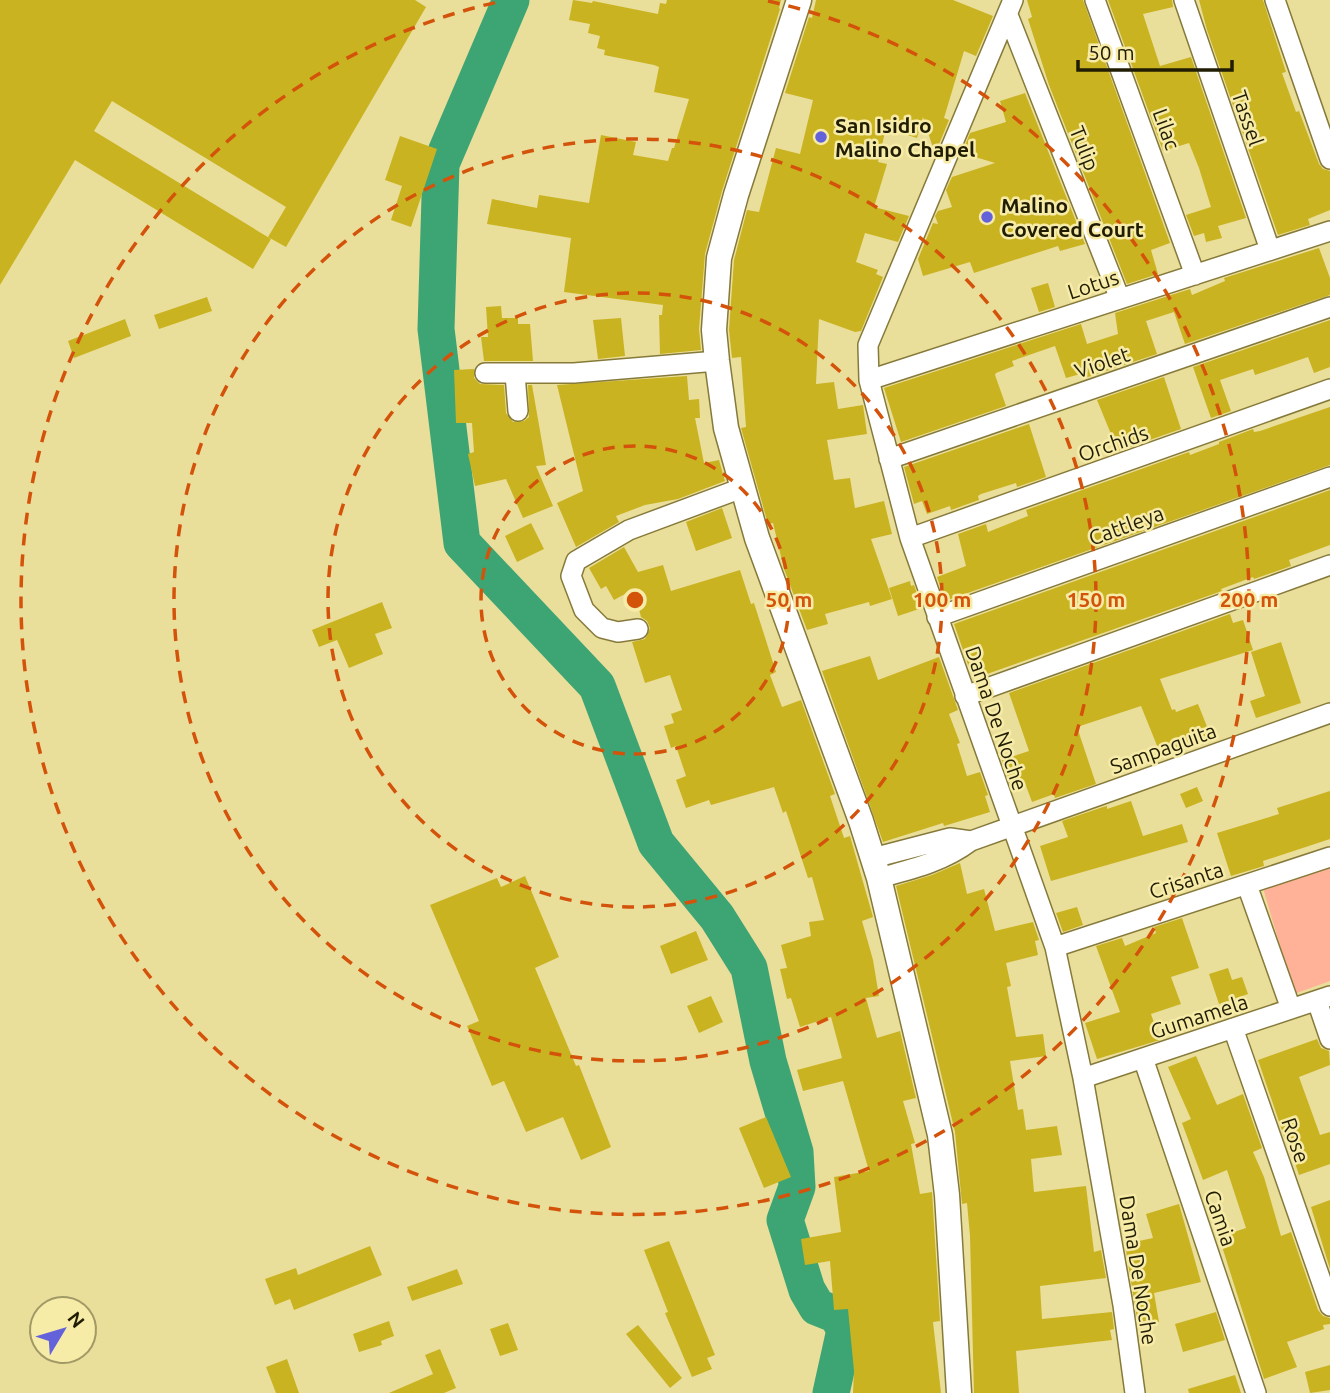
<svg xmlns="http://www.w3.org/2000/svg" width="1330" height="1393" font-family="Ubuntu,sans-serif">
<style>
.green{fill:#ffb298}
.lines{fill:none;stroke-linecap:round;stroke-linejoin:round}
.river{stroke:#3da574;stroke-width:37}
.building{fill:#cab320}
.minor-casing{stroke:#867a3a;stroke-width:22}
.tertiary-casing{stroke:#867a3a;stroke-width:27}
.minor{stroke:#fff;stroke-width:19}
.tertiary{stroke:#fff;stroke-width:24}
.ring{fill:none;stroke:#d4530b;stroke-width:3.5;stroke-dasharray:12 9}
.poi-dot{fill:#6362db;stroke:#f7eba8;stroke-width:2.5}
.labels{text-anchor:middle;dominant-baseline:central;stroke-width:5;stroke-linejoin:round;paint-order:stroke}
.street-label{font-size:21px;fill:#211d03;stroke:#f7eba8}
.poi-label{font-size:21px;font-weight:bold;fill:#211d03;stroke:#f7eba8;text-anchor:start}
.centre{fill:#d4530b;stroke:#f7eba8;stroke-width:3.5}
.ring-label{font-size:21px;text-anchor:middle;font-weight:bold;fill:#d4530b;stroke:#f7eba8;stroke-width:5;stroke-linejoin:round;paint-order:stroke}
</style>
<rect width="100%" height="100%" fill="#eade9b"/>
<!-- green -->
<path class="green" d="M1330,857v124l-36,13 -33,-113z"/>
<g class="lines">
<!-- river -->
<path class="river" d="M511,0l-70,164 -5,165 26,214 135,143 59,157 61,74 32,51 19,93 27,91 2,35 -12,33 22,70 10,17 20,8 8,15 -14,63"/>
</g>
<!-- building -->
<path class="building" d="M0,0h415l11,7 -140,240 -18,-10 18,-30 -174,-106 -18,30 177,108 -18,30 -178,-109 -75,125z
M573,0l19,3 1,-2 65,13 2,-11 6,1 1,-4h114l-2,8 1,1 -58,182 -17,63 -6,75 2,21 -41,4 -1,-39h3l1,-10 -99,-13 7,-54 -84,-14 5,-25 45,9 2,-13 50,8 12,-68 35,7 -3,13 35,6 4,-13h2l15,-49 -35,-7 5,-25 -5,-2 -50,-10 1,-5 -8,-2 3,-12 -12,-3 2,-9 -21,-4z
M816,0h137l40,16 -17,40 -12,-5 -20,67 5,2 -14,34 -12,-37 -6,21 -31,-10 -8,34 9,2 -13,43 35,9 -11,26 -33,-9 -9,29 22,8 -2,4 7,3 -22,54 -6,1 -36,-13 -3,65 18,-2 4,27 25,-4 4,29 -40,6 7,40 16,-2 5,30 29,-7 8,33 -21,5 21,60 -22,7 -1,-4 -44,12 3,10 -21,6 -23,-61 -11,-46 -5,1 -27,-96 5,-1 -5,-70 -9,1 -3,-28 5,-70 13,-50 12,2 17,-64 24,6 13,-54 -28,-7 24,-76 3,1z
M1027,0h56l87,243 -19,7 7,24 -31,10 -78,-199 -21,-66 4,-2z
M1108,0h64l1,7 -30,7 17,52 31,-9 55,161 -28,8 4,12 -16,4 -2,-9 -10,3 -8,-21 25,-8 -12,-39 -10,-25 -26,8z
M1199,0h64l23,72 -4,1 14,39 3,-1 20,53 4,5 7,2v39l-22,9 2,6 -32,10 -71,-205z
M1025,93l60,151 -25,7 -2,-5 -84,27 -4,-11 -47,14 -5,-17 15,-36 5,1 -3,-8 3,-5 14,-4 -6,-17 6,-13 43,-14 -33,-10 8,-20 36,-11 -6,-21z
M400,136l37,13 -26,78 -20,-7 11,-34 -17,-6z
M1319,248l11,30v17l-145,49 -11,-32 -28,9 11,33 -72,24 -1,-5 -18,5 -11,-32 -43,15 2,5 -18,7 -1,2 11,31 -105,36 -17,-54 197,-64 6,20 31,-10 -3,-21 75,-24 2,6 33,-14 -1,-3z
M1048,283l7,24 -16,5 -8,-24z
M207,297l5,14 -53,18 -5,-14z
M501,306l1,12h16v6h12l3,37h-49l-3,-24h7l-2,-30z
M621,318l4,38 -27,3 -5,-39z
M125,319l6,17 -57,22 -6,-17z
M1330,320v47l-16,6 -6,-16 -53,18 -2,-6 -33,11 11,31 -20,7 -18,-51z
M474,369v9l6,6 24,1 2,28 7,9 11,-1 5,-4 -1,-32h4l14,80 -10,1 17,40 -30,12 -17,-39 -31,7 -7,-32 6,-2 -2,-29h-16l-2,-53z
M687,376l2,24 10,-1 1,19h-5l9,45 15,-3 6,21 -47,18 -33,6 -29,11 3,6 -43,25 -19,-44 26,-12 -26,-106z
M1164,377l17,52 -63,22 -21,-51z
M1330,407v58l-385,136 -8,-24 29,-11 -8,-32 28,-10 2,8 40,-16 -2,-6 163,-58 1,3 29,-11v-2l34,-13 1,3 6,-1z
M1029,424l17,53 -29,10 -1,-4 -35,11 -3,2 1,4 -28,10 -1,-4 -23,8 -5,-13 -8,3 -10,-37z
M1330,490v55l-41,15 2,6 -37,13 -1,-2 -32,12 1,2 -249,88 -19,-55z
M722,508l10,30 -36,13 -10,-29z
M531,523l13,26 -27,13 -12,-26z
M624,547l14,25 25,-7 8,26 69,-21 11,34 3,-1 22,69 -6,3 12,32 19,-7 34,94 -5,2 14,42 6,-2 23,81 -11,4 11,39 6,36 -13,2 11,40 23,-7 16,67 -13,3 12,42 -4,1 9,50 12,-2 8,129 -7,1 8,71h-88l1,-22 -6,-62 -14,1 -4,-49 -25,4 -4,-26 40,-7 -7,-55 35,-6 -26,-90 -40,10 -6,-21 45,-12 -11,-41 -31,10 -9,-29 -4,1 -7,-30 7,-1 -6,-23 30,-9 -2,-14 15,-2 -12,-43 -4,1 -22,-67 -3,2 -9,-26 -63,18 -2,-5 -23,8 -10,-28 10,-4 -10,-30 -5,2 -7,-22 10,-3 -3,-9 11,-4 -12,-35 -25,8 -13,-41 13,-3 5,-11 -3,-7 -6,-4 -7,-28 -20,11 -8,-14 -5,3 -12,-21z
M910,581l1,5 3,-1 8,23 -24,8 -9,-28z
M382,602l10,26 -17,6 8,20 -34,14 -12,-28 -18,7 -7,-17z
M1230,614l3,9 10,-3 10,30 -93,29 12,31 3,-1 1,3 22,-8 12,30 -50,19 -19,-47 -64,21 19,57 -41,14 -1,-4 -22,8 -7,-19 -14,4 -9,-27 27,-9 -20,-58z
M1281,642l20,61 -45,15 -6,-17 15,-5 -14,-44z
M870,656l8,24 61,-23 19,53 -9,4 11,29 -3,1 10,32 13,-4 8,23 -3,1 5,16 -46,14 -1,-3 -60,19 -61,-171z
M1197,787l6,14 -17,7 -6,-14z
M1330,791v48l-67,22 1,5 -33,10 -14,-43 62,-19 -2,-6z
M1131,801l12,35 39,-12 6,18 -137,39 -11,-35 28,-9 -6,-16 41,-14 4,-1v3z
M960,863l7,31 17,-5 11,42 38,-9 6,18 -4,1 3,14 -32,8 5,23 -4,1 9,50 27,-3 3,22 -36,5 8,49 5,-1 3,21 31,-4 5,29 -31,4 3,33 52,-6 8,66 7,-2 5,28 -66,8 2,33 70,-7 2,17 -4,1 2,10 -96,11 3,42h-45l-4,-157 -3,-33 -5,1 -7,-72 -59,-246 36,-11z
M525,876l34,81 -24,11 41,98 3,-1 32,82 -30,13 -18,-43 -37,15 -22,-51 -12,5 -25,-60 12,-5 -49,-116 67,-27 4,9z
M1077,907l6,18 -20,7 -7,-19z
M1182,918l17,50 -28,9 10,27 -30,10 9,26 -63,19 -12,-36 35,-11 -24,-66 26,-8 3,8 31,-13 -2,-6z
M696,931l12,29 -37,14 -11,-28z
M1228,968l4,12 10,-3 6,17 -29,10 -10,-30z
M711,996l12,26 -24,11 -12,-27z
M1317,1039l4,9 8,3 1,14 -31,12 21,58 10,-3v32l-31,11 -11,-33 -3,-3 -27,-79z
M1196,1056l21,49 26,-11 19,54 -9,4 11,25 17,59 10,-4 27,78 5,6 7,2v6l-7,1 1,4 -37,13 10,25 -33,12 -45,-142 27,-9 -19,-58 -24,10 -21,-57 9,-4 -23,-52z
M766,1117l25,60 -27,11 -25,-60z
M1330,1200v69l-19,-62z
M1179,1204l22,78 -47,11 5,29 -21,3 -13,-81 28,-6 -7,-24z
M669,1241l46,114 -8,3 5,11 -20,8 -27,-64 3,-1 -24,-62z
M370,1246l12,29 -88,35 -4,-11 -15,6 -10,-26 31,-11 2,7z
M457,1269l6,15 -51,17 -5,-14z
M1216,1312l9,28 -42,12 -8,-28z
M389,1321l5,15 -13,5 1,4 -23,7 -6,-18z
M508,1323l10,27 -18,6 -10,-27z
M638,1325l44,53 -12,10 -44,-54z
M440,1349l16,39 -12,5h-55l44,-19 -8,-19z
M287,1359l12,34h-23l-10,-26z
M1330,1365v25l-20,3 -5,-21z
M1235,1375l6,18h-52l-1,-4z"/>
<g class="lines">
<!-- minor casing -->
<g class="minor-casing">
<path id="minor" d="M1013,0l-145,345 1,35 41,158 145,409 28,131 40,227 12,88
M1095,0l100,275
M1184,0l86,250
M1275,0l55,159
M1008,15l112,284
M485,373h89l143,-12
M515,374l3,37
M869,380l461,-149
M889,459l441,-152
M910,538l420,-149
M937,617l393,-140
M638,629l-20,3 -16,-4 -18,-18 -13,-34 5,-15 53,-31 113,-42
M965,696l365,-131
M873,858l77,-20 21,3
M879,878c34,-9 64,-16 92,-37l359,-128
M1247,885l44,124
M1055,947l275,-90
M1317,1001l13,38
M1233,1028l97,278
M1143,1058l113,335
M1083,1078l247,-82"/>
</g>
<!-- tertiary casing -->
<g class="tertiary-casing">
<path id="tertiary" d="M799,0l-63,195 -17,63 -5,72 3,31 9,67 31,110 104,283 18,57 61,257 7,60 12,198"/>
</g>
<!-- minor -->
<use href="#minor" class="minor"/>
<!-- tertiary -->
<use href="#tertiary" class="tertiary"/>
</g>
<!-- distance rings -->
<g class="ring">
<circle cx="635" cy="600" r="154"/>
<circle cx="635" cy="600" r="307"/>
<circle cx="635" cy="600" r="461"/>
<path d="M768 1A614 614 0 1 1 502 1"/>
</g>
<!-- markers -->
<g class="poi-dot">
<circle cx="821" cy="137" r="7"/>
<circle cx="987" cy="217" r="7"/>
</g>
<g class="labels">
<!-- street labels -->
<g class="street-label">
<text transform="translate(1248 118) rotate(71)">Tassel</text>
<text transform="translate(1167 129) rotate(70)">Lilac</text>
<text transform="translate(1085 148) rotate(68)">Tulip</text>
<text transform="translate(1093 284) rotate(-18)">Lotus</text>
<text transform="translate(1102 362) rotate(-19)">Violet</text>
<text transform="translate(1113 443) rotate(-19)">Orchids</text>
<text transform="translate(1126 525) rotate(-20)">Cattleya</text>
<text transform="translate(997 718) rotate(71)">Dama De Noche</text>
<text transform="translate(1163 748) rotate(-20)">Sampaguita</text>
<text transform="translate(1186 880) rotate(-18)">Crisanta</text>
<text transform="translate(1199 1016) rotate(-18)">Gumamela</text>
<text transform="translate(1296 1140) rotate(71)">Rose</text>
<text transform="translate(1221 1218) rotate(71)">Camia</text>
<text transform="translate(1139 1270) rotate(81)">Dama De Noche</text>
</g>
<!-- poi labels -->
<g class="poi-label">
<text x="835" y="125">San Isidro<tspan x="835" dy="24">Malino Chapel</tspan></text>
<text x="1001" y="205">Malino<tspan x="1001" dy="24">Covered Court</tspan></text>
</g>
</g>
<circle cx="635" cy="600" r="10" class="centre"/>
<g class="ring-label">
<text x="789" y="607">50 m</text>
<text x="942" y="607">100 m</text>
<text x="1096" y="607">150 m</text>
<text x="1249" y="607">200 m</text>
</g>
<!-- north arrow -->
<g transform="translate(63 1330) rotate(52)"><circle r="33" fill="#f7eba8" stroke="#a19966" stroke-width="2"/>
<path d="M0-5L12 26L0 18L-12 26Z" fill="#6362db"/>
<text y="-10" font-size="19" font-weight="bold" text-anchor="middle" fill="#211d03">N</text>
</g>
<!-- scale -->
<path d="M1078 60v10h154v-10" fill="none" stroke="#211d03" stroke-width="3.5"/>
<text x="1088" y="60" font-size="21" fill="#211d03" stroke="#f7eba8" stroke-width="5" paint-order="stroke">50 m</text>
</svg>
